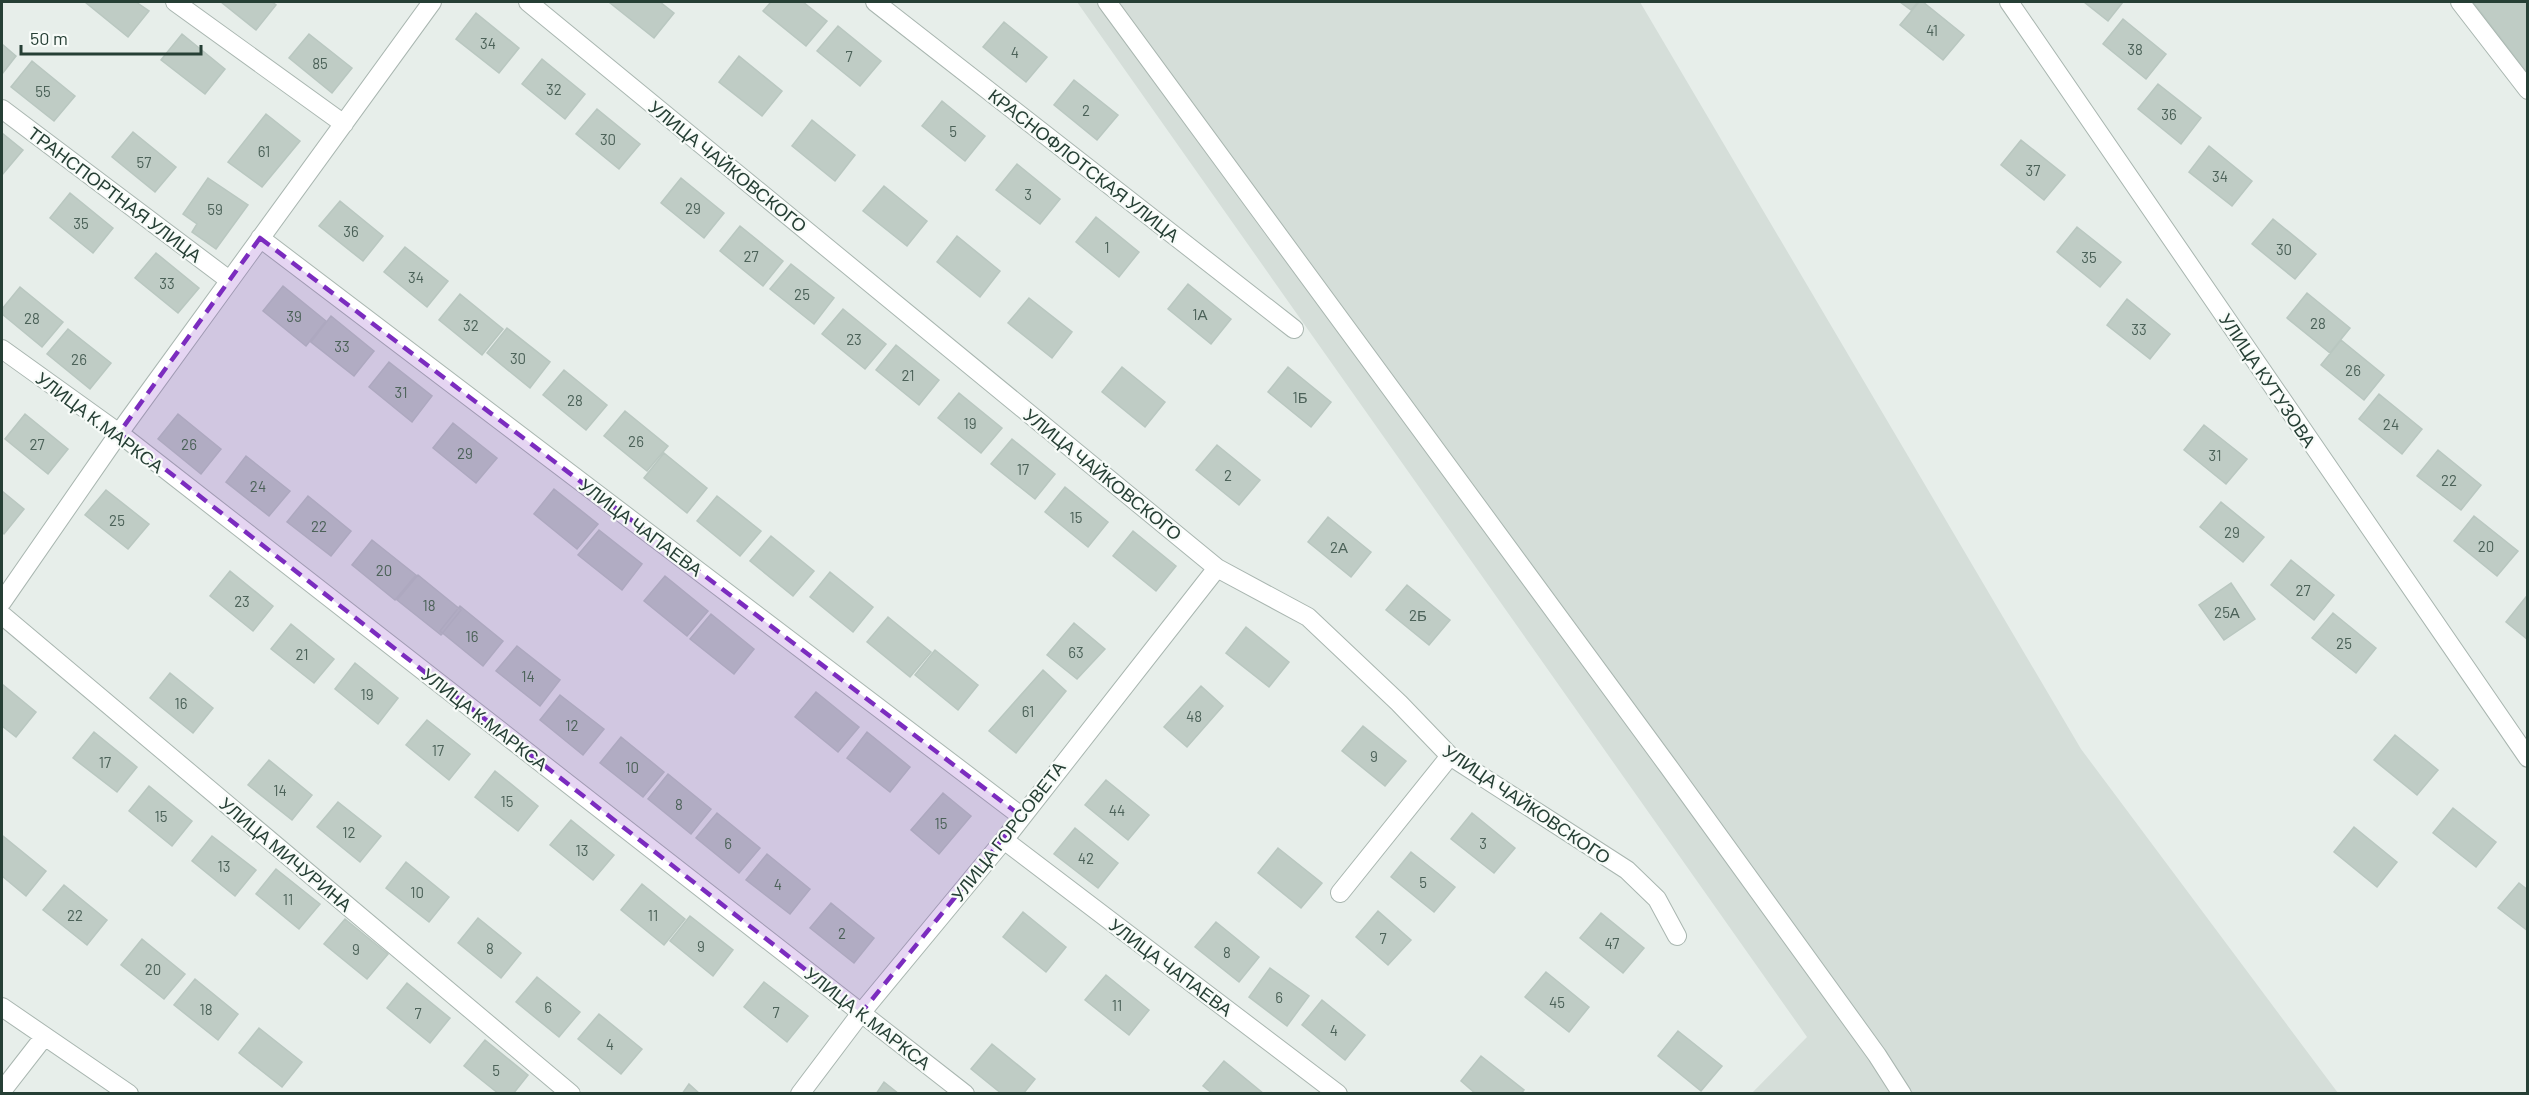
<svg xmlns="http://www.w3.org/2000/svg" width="2529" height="1095" font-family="Barlow,sans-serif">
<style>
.built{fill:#d5ded9}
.building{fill:#bfccc5;stroke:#b9c7c0;stroke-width:1.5}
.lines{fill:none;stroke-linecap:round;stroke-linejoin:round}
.minor-casing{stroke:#a9b6b0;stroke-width:20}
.minor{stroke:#fff;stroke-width:18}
.marked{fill:#7b2cbf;fill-opacity:0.2;stroke:#7b2cbf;stroke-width:4.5;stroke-dasharray:12 8;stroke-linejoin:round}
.labels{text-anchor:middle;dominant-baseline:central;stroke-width:4.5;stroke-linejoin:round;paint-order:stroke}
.number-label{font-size:15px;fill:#4c6259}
.street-label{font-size:18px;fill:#263f35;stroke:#f7fbf8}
</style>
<rect width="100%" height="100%" fill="#e7eeea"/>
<!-- built -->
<path class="built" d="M1077,2h563l441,747 257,344h-586l55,-56z"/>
<!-- building -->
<path class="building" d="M85,2h51l13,9 -21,26z
M221,2h51l4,3 -20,25z
M612,2h48l14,11 -20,25 -44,-35z
M771,2h32l24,19 -21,25 -43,-35z
M1900,2h18l-7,8z
M1919,2h4l41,33 -21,25 -43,-35z
M2084,2h39l-15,19z
M2473,2h55v72z
M476,13l43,35 -20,25 -43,-34z
M2123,19l43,35 -20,25 -43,-35z
M1004,22l43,35 -21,25 -43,-35z
M838,26l43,35 -21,25 -43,-35z
M182,34l43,35 -20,25 -44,-34z
M309,34l43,34 -20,25 -43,-35z
M2,44l14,12 -14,18z
M739,56l43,35 -20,25 -43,-34z
M542,59l43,35 -20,25 -43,-35z
M32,61l43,35 -21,25 -43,-34z
M1074,80l44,35 -21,25 -43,-35z
M2158,84l43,34 -20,26 -43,-35z
M942,101l43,35 -20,25 -43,-35z
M597,109l43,35 -21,25 -43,-35z
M266,114l34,27 -38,46 -34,-25z
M812,120l43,35 -20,26 -43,-35z
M133,132l43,35 -21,25 -43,-35z
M2,133l21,17 -21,25z
M2021,140l44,35 -21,25 -43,-35z
M2209,146l43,35 -20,25 -43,-34z
M1017,164l43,35 -20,25 -44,-34z
M208,178l40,27 -32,44 -24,-17 5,-8 -14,-10z
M681,178l43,35 -20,25 -43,-35z
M884,186l43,35 -20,25 -44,-35z
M70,193l43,35 -20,25 -43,-35z
M340,201l43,35 -20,25 -44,-35z
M1096,217l43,35 -20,25 -43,-35z
M2273,219l43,35 -21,25 -43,-35z
M740,226l43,35 -20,25 -43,-35z
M2077,227l44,35 -21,25 -43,-35z
M957,236l43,35 -20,26 -43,-35z
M405,247l43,34 -21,26 -43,-35z
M156,253l43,35 -21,25 -43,-35z
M791,264l43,34 -20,26 -44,-35z
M1188,284l43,35 -20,25 -43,-35z
M283,286l43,35 -20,25 -43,-35z
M20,287l43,35 -21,25 -40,-33v-5z
M2307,293l43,35 -20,25 -43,-35z
M460,294l43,35 -21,26 -43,-35z
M1029,298l43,34 -20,26 -44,-35z
M2127,299l43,35 -20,25 -43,-34z
M843,309l43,35 -21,25 -43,-35z
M331,316l43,35 -20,25 -43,-34z
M507,328l43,34 -20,26 -43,-35z
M68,329l43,34 -21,26 -43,-35z
M2341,340l43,35 -20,25 -43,-35z
M896,345l43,35 -20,25 -43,-35z
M389,362l43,34 -20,26 -43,-35z
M1122,367l43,35 -20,25 -43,-35z
M1288,367l43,35 -20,25 -43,-35z
M564,370l43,35 -21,25 -43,-35z
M959,393l43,35 -21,25 -43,-35z
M2379,394l43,35 -20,25 -43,-35z
M625,411l43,35 -21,25 -43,-35z
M25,414l43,35 -20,25 -43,-35z
M178,414l43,35 -20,25 -43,-35z
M453,423l44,35 -21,25 -43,-35z
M2204,425l43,34 -21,25 -42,-34z
M1012,439l43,35 -20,25 -44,-35z
M1217,445l43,35 -21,25 -43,-35z
M2438,450l43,35 -20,25 -44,-34z
M664,453l43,35 -20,25 -43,-35z
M246,456l44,35 -21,25 -43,-34z
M1065,487l43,35 -20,25 -43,-35z
M554,489l44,35 -21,25 -43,-35z
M106,490l43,34 -21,25 -43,-34z
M2,491l22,18 -20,25 -2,-2z
M308,496l43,35 -20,25 -44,-34z
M717,496l44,35 -21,25 -43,-35z
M2221,502l43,35 -21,25 -43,-35z
M2474,516l44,35 -21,25 -43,-35z
M1328,517l43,35 -20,25 -43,-35z
M599,530l43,34 -20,26 -44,-35z
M1133,531l43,35 -20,25 -43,-35z
M771,536l43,35 -21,25 -43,-35z
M372,540l44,35 -21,25 -43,-35z
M2291,560l43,35 -20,25 -43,-35z
M230,571l43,35 -20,25 -43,-35z
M830,572l43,35 -20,25 -43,-35z
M418,575l43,35 -20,25 -44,-35z
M665,576l43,35 -21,25 -43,-35z
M2231,583l24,36 -31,21 -25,-35z
M1407,585l43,35 -21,25 -43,-35z
M2526,597l2,1v42l-22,-18z
M460,606l43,35 -20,25 -43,-35z
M2333,613l43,35 -20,25 -44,-35z
M711,614l43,35 -20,25 -44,-35z
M888,617l43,35 -21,25 -43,-35z
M1074,623l31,26 -28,30 -30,-24z
M291,624l43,35 -20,24 -43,-34z
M1246,627l43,35 -20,25 -43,-34z
M517,646l43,34 -20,26 -44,-35z
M935,650l43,35 -20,25 -43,-35z
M355,663l43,35 -20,26 -43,-35z
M1043,670l23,21 -50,62 -27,-22z
M170,673l43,35 -20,25 -43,-35z
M2,684l34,28 -20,25 -14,-11z
M1201,686l22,20 -36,41 -23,-20z
M816,692l43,35 -21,25 -43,-35z
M560,695l44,34 -21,26 -43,-35z
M427,720l43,34 -21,26 -43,-35z
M1363,726l43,35 -21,25 -43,-35z
M94,732l43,35 -20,25 -44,-34z
M867,732l43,35 -20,25 -43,-34z
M2395,735l43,35 -21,25 -43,-35z
M621,737l43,35 -21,25 -43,-34z
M269,760l43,35 -20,25 -44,-35z
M495,771l43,35 -20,25 -43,-34z
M668,774l43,35 -20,25 -43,-35z
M1106,780l43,35 -21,25 -43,-35z
M149,786l43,35 -20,25 -43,-35z
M943,793l28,23 -32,38 -28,-24z
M338,802l43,34 -21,26 -43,-35z
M2453,808l43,34 -20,25 -43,-34z
M717,813l43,35 -21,25 -43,-35z
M1472,813l43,35 -21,25 -43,-34z
M571,820l43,35 -21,25 -43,-35z
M2354,827l43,35 -20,25 -43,-35z
M1075,828l43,35 -20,25 -44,-34z
M3,836l43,35 -20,25 -24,-20z
M212,836l44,34 -21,26 -43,-35z
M1278,848l44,35 -21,25 -43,-35z
M1411,852l44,35 -21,25 -43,-35z
M767,854l43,35 -20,25 -44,-34z
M406,862l43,35 -20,25 -43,-34z
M276,869l44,35 -21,25 -43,-35z
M2519,883l9,7v41l-30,-23z
M642,884l43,35 -21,26 -43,-35z
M64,885l43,35 -20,25 -44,-35z
M831,903l43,35 -20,25 -44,-35z
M1378,911l33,29 -23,25 -32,-28z
M1023,912l43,35 -20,25 -43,-35z
M1601,913l43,35 -21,25 -43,-35z
M690,916l43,34 -20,26 -43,-35z
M478,918l43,35 -20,25 -43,-35z
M345,919l43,35 -21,25 -43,-35z
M1216,922l43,35 -20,25 -44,-35z
M142,939l43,35 -21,25 -43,-34z
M1270,968l39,28 -22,30 -38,-29z
M1546,972l43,35 -20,25 -44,-35z
M1106,975l43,35 -20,25 -44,-35z
M537,977l43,35 -21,25 -43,-35z
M195,979l43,35 -20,26 -44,-35z
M764,982l44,34 -21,26 -43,-35z
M407,983l43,35 -20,25 -43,-35z
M1322,1000l43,35 -20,25 -43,-35z
M599,1014l43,35 -21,25 -43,-35z
M259,1028l43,34 -20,25 -43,-34z
M1678,1031l44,35 -21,25 -43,-35z
M485,1040l43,35 -15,19h-14l-35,-28z
M992,1044l43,35 -12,15h-21l-31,-25z
M1481,1056l43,34 -3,4h-45l-15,-13z
M1224,1061l40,33h-51l-10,-8z
M884,1082l15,12h-23z
M689,1084l11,10h-18z"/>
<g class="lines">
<!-- minor casing -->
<g class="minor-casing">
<path id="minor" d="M175,2l169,122
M528,2l689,566 91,49 91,86 51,53 177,114 30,29 20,37
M875,2l419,327
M1107,2l561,764 209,289 25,39
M2009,2l519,756
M2460,2l68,88
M2,109l227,171
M260,238l761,578
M2,349l117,84 846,661
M2,602l117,-169 313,-431
M2,615l569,479
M1004,840l334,254
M1340,893l110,-137
M2,1007l127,87
M2,1091l42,-54
M800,1094l61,-81 143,-173 213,-272"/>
</g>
<!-- minor -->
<use href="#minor" class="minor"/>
</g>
<!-- marked area -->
<path class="marked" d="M260,238l761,578 -160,197 -742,-580z"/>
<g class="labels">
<!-- number labels -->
<g class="number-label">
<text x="1932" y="30">41</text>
<text x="488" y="43">34</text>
<text x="2135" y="49">38</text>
<text x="1015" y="52">4</text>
<text x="849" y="56">7</text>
<text x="320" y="63">85</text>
<text x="554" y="89">32</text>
<text x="43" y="91">55</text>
<text x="1086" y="110">2</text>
<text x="2169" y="114">36</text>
<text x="953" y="131">5</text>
<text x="608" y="139">30</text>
<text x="264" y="151">61</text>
<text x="144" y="162">57</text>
<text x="2033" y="170">37</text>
<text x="2220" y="176">34</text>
<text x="1028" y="194">3</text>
<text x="693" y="208">29</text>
<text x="215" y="209">59</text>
<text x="81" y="223">35</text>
<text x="351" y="231">36</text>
<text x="1107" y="247">1</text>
<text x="2284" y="249">30</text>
<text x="751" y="256">27</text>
<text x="2089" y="257">35</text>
<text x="416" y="277">34</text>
<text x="167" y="283">33</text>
<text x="802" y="294">25</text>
<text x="1200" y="314">1А</text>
<text x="294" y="316">39</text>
<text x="32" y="318">28</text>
<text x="2318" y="323">28</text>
<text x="471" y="325">32</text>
<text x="2139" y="329">33</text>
<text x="854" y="339">23</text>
<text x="342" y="346">33</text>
<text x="518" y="358">30</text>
<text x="79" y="359">26</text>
<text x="2353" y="370">26</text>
<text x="908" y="375">21</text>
<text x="401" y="392">31</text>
<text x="1300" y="397">1Б</text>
<text x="575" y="400">28</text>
<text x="970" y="423">19</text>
<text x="2391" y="424">24</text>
<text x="636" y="441">26</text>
<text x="37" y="444">27</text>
<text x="189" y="444">26</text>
<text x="465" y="453">29</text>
<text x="2215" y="455">31</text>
<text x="1023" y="469">17</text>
<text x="1228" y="475">2</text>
<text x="2449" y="480">22</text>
<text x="258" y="486">24</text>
<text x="1076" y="517">15</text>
<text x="117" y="520">25</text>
<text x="319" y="526">22</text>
<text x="2232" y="532">29</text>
<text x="2486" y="546">20</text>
<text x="1339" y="547">2А</text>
<text x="384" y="570">20</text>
<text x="2303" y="590">27</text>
<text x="242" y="601">23</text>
<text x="429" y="605">18</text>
<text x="2227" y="612">25А</text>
<text x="1418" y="615">2Б</text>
<text x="472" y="636">16</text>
<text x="2344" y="643">25</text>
<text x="1076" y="652">63</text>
<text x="302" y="654">21</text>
<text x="528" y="676">14</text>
<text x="367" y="694">19</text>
<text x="181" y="703">16</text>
<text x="1028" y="711">61</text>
<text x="1194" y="716">48</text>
<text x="572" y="725">12</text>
<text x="438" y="750">17</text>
<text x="1374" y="756">9</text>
<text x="105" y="762">17</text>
<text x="632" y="767">10</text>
<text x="280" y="790">14</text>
<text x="507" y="801">15</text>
<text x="679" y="804">8</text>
<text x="1117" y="810">44</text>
<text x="161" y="816">15</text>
<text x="941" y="823">15</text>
<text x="349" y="832">12</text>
<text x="728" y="843">6</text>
<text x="1483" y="843">3</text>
<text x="582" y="850">13</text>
<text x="1086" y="858">42</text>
<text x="224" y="866">13</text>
<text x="1423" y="882">5</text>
<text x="778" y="884">4</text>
<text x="417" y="892">10</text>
<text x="288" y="899">11</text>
<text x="75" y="915">22</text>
<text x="653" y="915">11</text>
<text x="842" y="933">2</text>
<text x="1383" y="938">7</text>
<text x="1612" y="943">47</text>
<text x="701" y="946">9</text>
<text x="490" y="948">8</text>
<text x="356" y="949">9</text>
<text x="1227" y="952">8</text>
<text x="153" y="969">20</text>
<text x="1279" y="997">6</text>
<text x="1557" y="1002">45</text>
<text x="1117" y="1005">11</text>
<text x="548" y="1007">6</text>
<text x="206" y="1009">18</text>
<text x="776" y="1012">7</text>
<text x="418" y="1013">7</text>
<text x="1334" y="1030">4</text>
<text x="610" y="1044">4</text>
<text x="496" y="1070">5</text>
</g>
<!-- street labels -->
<g class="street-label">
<text transform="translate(1084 165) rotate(38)">КРАСНОФЛОТСКАЯ УЛИЦА</text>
<text transform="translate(728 166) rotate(39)">УЛИЦА ЧАЙКОВСКОГО</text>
<text transform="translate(115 194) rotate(37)">ТРАНСПОРТНАЯ УЛИЦА</text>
<text transform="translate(2268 380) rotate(56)">УЛИЦА КУТУЗОВА</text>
<text transform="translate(100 422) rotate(37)">УЛИЦА К.МАРКСА</text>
<text transform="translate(1103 474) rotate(39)">УЛИЦА ЧАЙКОВСКОГО</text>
<text transform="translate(641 527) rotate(37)">УЛИЦА ЧАПАЕВА</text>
<text transform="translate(485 719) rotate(38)">УЛИЦА К.МАРКСА</text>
<text transform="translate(1527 804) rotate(34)">УЛИЦА ЧАЙКОВСКОГО</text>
<text transform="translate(1008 831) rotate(-52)">УЛИЦА ГОРСОВЕТА</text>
<text transform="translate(286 854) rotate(40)">УЛИЦА МИЧУРИНА</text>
<text transform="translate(1171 967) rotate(37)">УЛИЦА ЧАПАЕВА</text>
<text transform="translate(868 1018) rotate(38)">УЛИЦА К.МАРКСА</text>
</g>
</g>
<!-- border -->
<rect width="2529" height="1095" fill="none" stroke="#263f35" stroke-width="6"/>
<!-- scale -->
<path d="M21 45v9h180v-9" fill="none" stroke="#263f35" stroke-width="3"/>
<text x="30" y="45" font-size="18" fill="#263f35" stroke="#f7fbf8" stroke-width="4.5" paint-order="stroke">50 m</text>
</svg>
